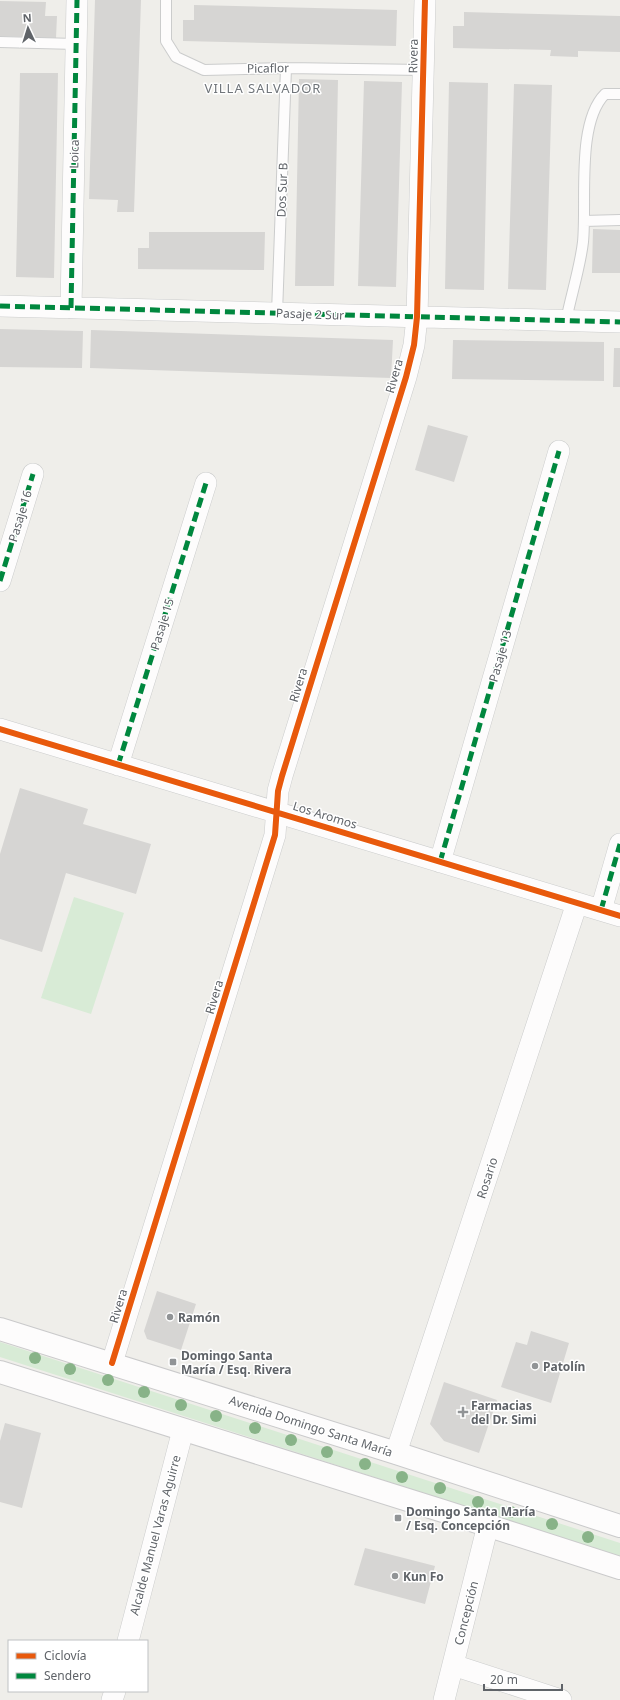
<svg xmlns="http://www.w3.org/2000/svg" width="620" height="1700" font-family="'Noto Sans',sans-serif">
<style>
.green{fill:#d8ebd6}
.building{fill:#d6d5d3}
.lines{fill:none;stroke-linecap:round;stroke-linejoin:round}
.service-casing{stroke:#cbcccc;stroke-width:12}
.minor-casing{stroke:#cbcccc;stroke-width:22}
.secondary-casing{stroke:#cacacb;stroke-width:24}
.service{stroke:#fdfcfc;stroke-width:10}
.minor{stroke:#fdfcfc;stroke-width:21}
.secondary{stroke:#fdfcfc;stroke-width:22}
.quiet{stroke:#00873e;stroke-width:5;stroke-dasharray:10 5;stroke-linecap:butt}
.cycleway-casing{stroke:#fff;stroke-width:8}
.cycleway{stroke:#e8590c;stroke-width:6}
.tree{fill:#88b388}
.poi-dot{fill:#919496;stroke:#fff;stroke-width:1.5}
.labels{text-anchor:middle;dominant-baseline:central;stroke-width:3;stroke-linejoin:round;paint-order:stroke}
.street-label{font-size:12px;fill:#5f6368;stroke:#fff}
.poi-label{font-size:12px;font-weight:bold;fill:#5f6368;stroke:#fff;text-anchor:start}
.neighbourhood-label{font-size:13px;letter-spacing:1px;fill:#70757a;stroke:#fff}
</style>
<rect width="100%" height="100%" fill="#efeeea"/>
<!-- green -->
<path class="green" d="M74,897l50,16 -33,101 -50,-16z
M0,1342l620,201v13l-620,-199z"/>
<!-- building -->
<path class="building" d="M95,0h46l-7,212h-17l1,-12 -29,-1z
M0,1l46,1 -1,14h12l-1,22 -56,-2z
M194,5l203,5 -1,36 -213,-5v-21h11z
M464,12l156,4v36l-42,-1v6l-28,-1 1,-6 -98,-2v-22h11z
M20,73h38l-4,205 -38,-1z
M299,79l39,1 -4,206h-39z
M364,81l38,1 -6,205 -38,-1z
M449,82l39,1 -4,207 -39,-1z
M514,84l38,1 -6,205 -38,-1z
M593,229l27,1v43h-28z
M149,232h116l-1,38 -126,-1v-21h11z
M0,329l83,2 -1,37 -82,-1z
M91,330l302,10 -2,38 -301,-10z
M453,340l151,2v39l-152,-2z
M614,348h6v39h-7z
M428,425l40,11 -14,46 -39,-12z
M20,788l68,21 -5,15 68,20 -15,50 -70,-21 -24,79 -42,-13v-85z
M157,1291l39,13 -15,46 -34,-11 -3,-8z
M531,1331l38,12 -18,60 -50,-16 15,-45 11,3z
M444,1382l53,18 -18,53 -35,-12 -14,-17z
M5,1423l36,10 -19,75 -22,-6v-61z
M365,1548l70,18 -10,38 -71,-19z"/>
<g class="lines">
<!-- service casing -->
<g class="service-casing">
<path id="service" d="M166,0v41l10,16 28,13 82,-2 137,2
M0,42l76,2
M584,221l36,-1
M277,313l9,-245
M566,321c5,-26 14,-53 17,-79 4,-41 -7,-119 22,-148h15"/>
</g>
<!-- minor casing -->
<g class="minor-casing">
<path id="minor" d="M0,306l620,16
M71,308l6,-308
M0,581l33,-107
M0,729l620,187
M118,765l88,-282
M440,862l119,-411
M601,910l19,-66
M112,1363l163,-528 3,-44 4,-15 124,-399 8,-32 3,-28 8,-317
M396,1453l181,-550
M128,1641l55,-211
M453,1665l108,35
M112,1700l3,-9
M444,1700l44,-175"/>
</g>
<!-- secondary casing -->
<g class="secondary-casing">
<path id="secondary" d="M0,1329l396,124 224,73
M0,1372l443,139 177,57"/>
</g>
<!-- service -->
<use href="#service" class="service"/>
<!-- minor -->
<use href="#minor" class="minor"/>
<!-- secondary -->
<use href="#secondary" class="secondary"/>
<!-- quiet -->
<path class="quiet" d="M0,306l620,16
M71,308l6,-308
M0,581l33,-107
M118,765l88,-282
M440,862l119,-411
M601,910l19,-66"/>
<!-- cycleway casing -->
<g class="cycleway-casing">
<path id="cycleway" d="M0,729l620,187
M112,1363l163,-528 3,-44 4,-15 124,-399 8,-32 3,-28 8,-317"/>
</g>
<!-- cycleway -->
<use href="#cycleway" class="cycleway"/>
</g>
<!-- trees -->
<g class="tree">
<circle cx="35" cy="1358" r="6"/>
<circle cx="70" cy="1369" r="6"/>
<circle cx="108" cy="1380" r="6"/>
<circle cx="144" cy="1392" r="6"/>
<circle cx="181" cy="1405" r="6"/>
<circle cx="216" cy="1416" r="6"/>
<circle cx="255" cy="1428" r="6"/>
<circle cx="291" cy="1440" r="6"/>
<circle cx="327" cy="1452" r="6"/>
<circle cx="365" cy="1464" r="6"/>
<circle cx="402" cy="1477" r="6"/>
<circle cx="440" cy="1488" r="6"/>
<circle cx="478" cy="1502" r="6"/>
<circle cx="511" cy="1512" r="6"/>
<circle cx="552" cy="1524" r="6"/>
<circle cx="588" cy="1537" r="6"/>
</g>
<!-- markers -->
<g class="poi-dot">
<circle cx="170" cy="1317" r="4"/>
<rect x="169" y="1358" width="8" height="8" rx="2"/>
<circle cx="535" cy="1366" r="4"/>
<path d="M461 1406h4v4h4v4h-4v4h-4v-4h-4v-4h4z"/>
<rect x="394" y="1514" width="8" height="8" rx="2"/>
<circle cx="395" cy="1576" r="4"/>
</g>
<g class="labels">
<!-- street labels -->
<g class="street-label">
<text transform="translate(413 56) rotate(-89)">Rivera</text>
<text transform="translate(268 68) rotate(-1)">Picaflor</text>
<text transform="translate(74 154) rotate(-89)">Loica</text>
<text transform="translate(282 190) rotate(-88)">Dos Sur B</text>
<text transform="translate(310 314) rotate(2)">Pasaje 2 Sur</text>
<text transform="translate(394 376) rotate(-74)">Rivera</text>
<text transform="translate(20 516) rotate(-73)">Pasaje 16</text>
<text transform="translate(162 624) rotate(-73)">Pasaje 15</text>
<text transform="translate(500 656) rotate(-74)">Pasaje 13</text>
<text transform="translate(298 685) rotate(-73)">Rivera</text>
<text transform="translate(325 815) rotate(17)">Los Aromos</text>
<text transform="translate(214 997) rotate(-73)">Rivera</text>
<text transform="translate(487 1178) rotate(-72)">Rosario</text>
<text transform="translate(118 1306) rotate(-73)">Rivera</text>
<text transform="translate(311 1426) rotate(18)">Avenida Domingo Santa María</text>
<text transform="translate(155 1535) rotate(-75)">Alcalde Manuel Varas Aguirre</text>
<text transform="translate(466 1613) rotate(-76)">Concepción</text>
</g>
<!-- poi labels -->
<g class="poi-label">
<text x="178" y="1317">Ramón</text>
<text x="181" y="1355">Domingo Santa<tspan x="181" dy="14">María / Esq. Rivera</tspan></text>
<text x="543" y="1366">Patolín</text>
<text x="471" y="1405">Farmacias<tspan x="471" dy="14">del Dr. Simi</tspan></text>
<text x="406" y="1511">Domingo Santa María<tspan x="406" dy="14">/ Esq. Concepción</tspan></text>
<text x="403" y="1576">Kun Fo</text>
</g>
<!-- neighbourhood labels -->
<g class="neighbourhood-label">
<text x="263" y="88">VILLA SALVADOR</text>
</g>
</g>
<!-- legend -->
<rect x="8" y="1640" width="140" height="52" fill="#ffffff" stroke="#bfc1c3"/>
<rect x="16" y="1653" width="20" height="6" fill="#e8590c" stroke="#bfc1c3"/>
<text x="44" y="1660" font-size="12" fill="#5f6368">Ciclovía</text>
<rect x="16" y="1673" width="20" height="6" fill="#00873e" stroke="#bfc1c3"/>
<text x="44" y="1680" font-size="12" fill="#5f6368">Sendero</text>
<!-- north arrow -->
<g transform="translate(28 28) rotate(356)" stroke="#ffffff" stroke-width="3" paint-order="stroke">
<path d="M0-3L7 15L0 10L-7 15Z" fill="#5f6368"/>
<text y="-6" font-size="11" font-weight="bold" text-anchor="middle" fill="#5f6368">N</text>
</g>
<!-- scale -->
<path d="M484 1684v6h78v-6" fill="none" stroke="#5f6368" stroke-width="2"/>
<text x="490" y="1684" font-size="12" fill="#5f6368" stroke="#ffffff" stroke-width="3" paint-order="stroke">20 m</text>
</svg>
